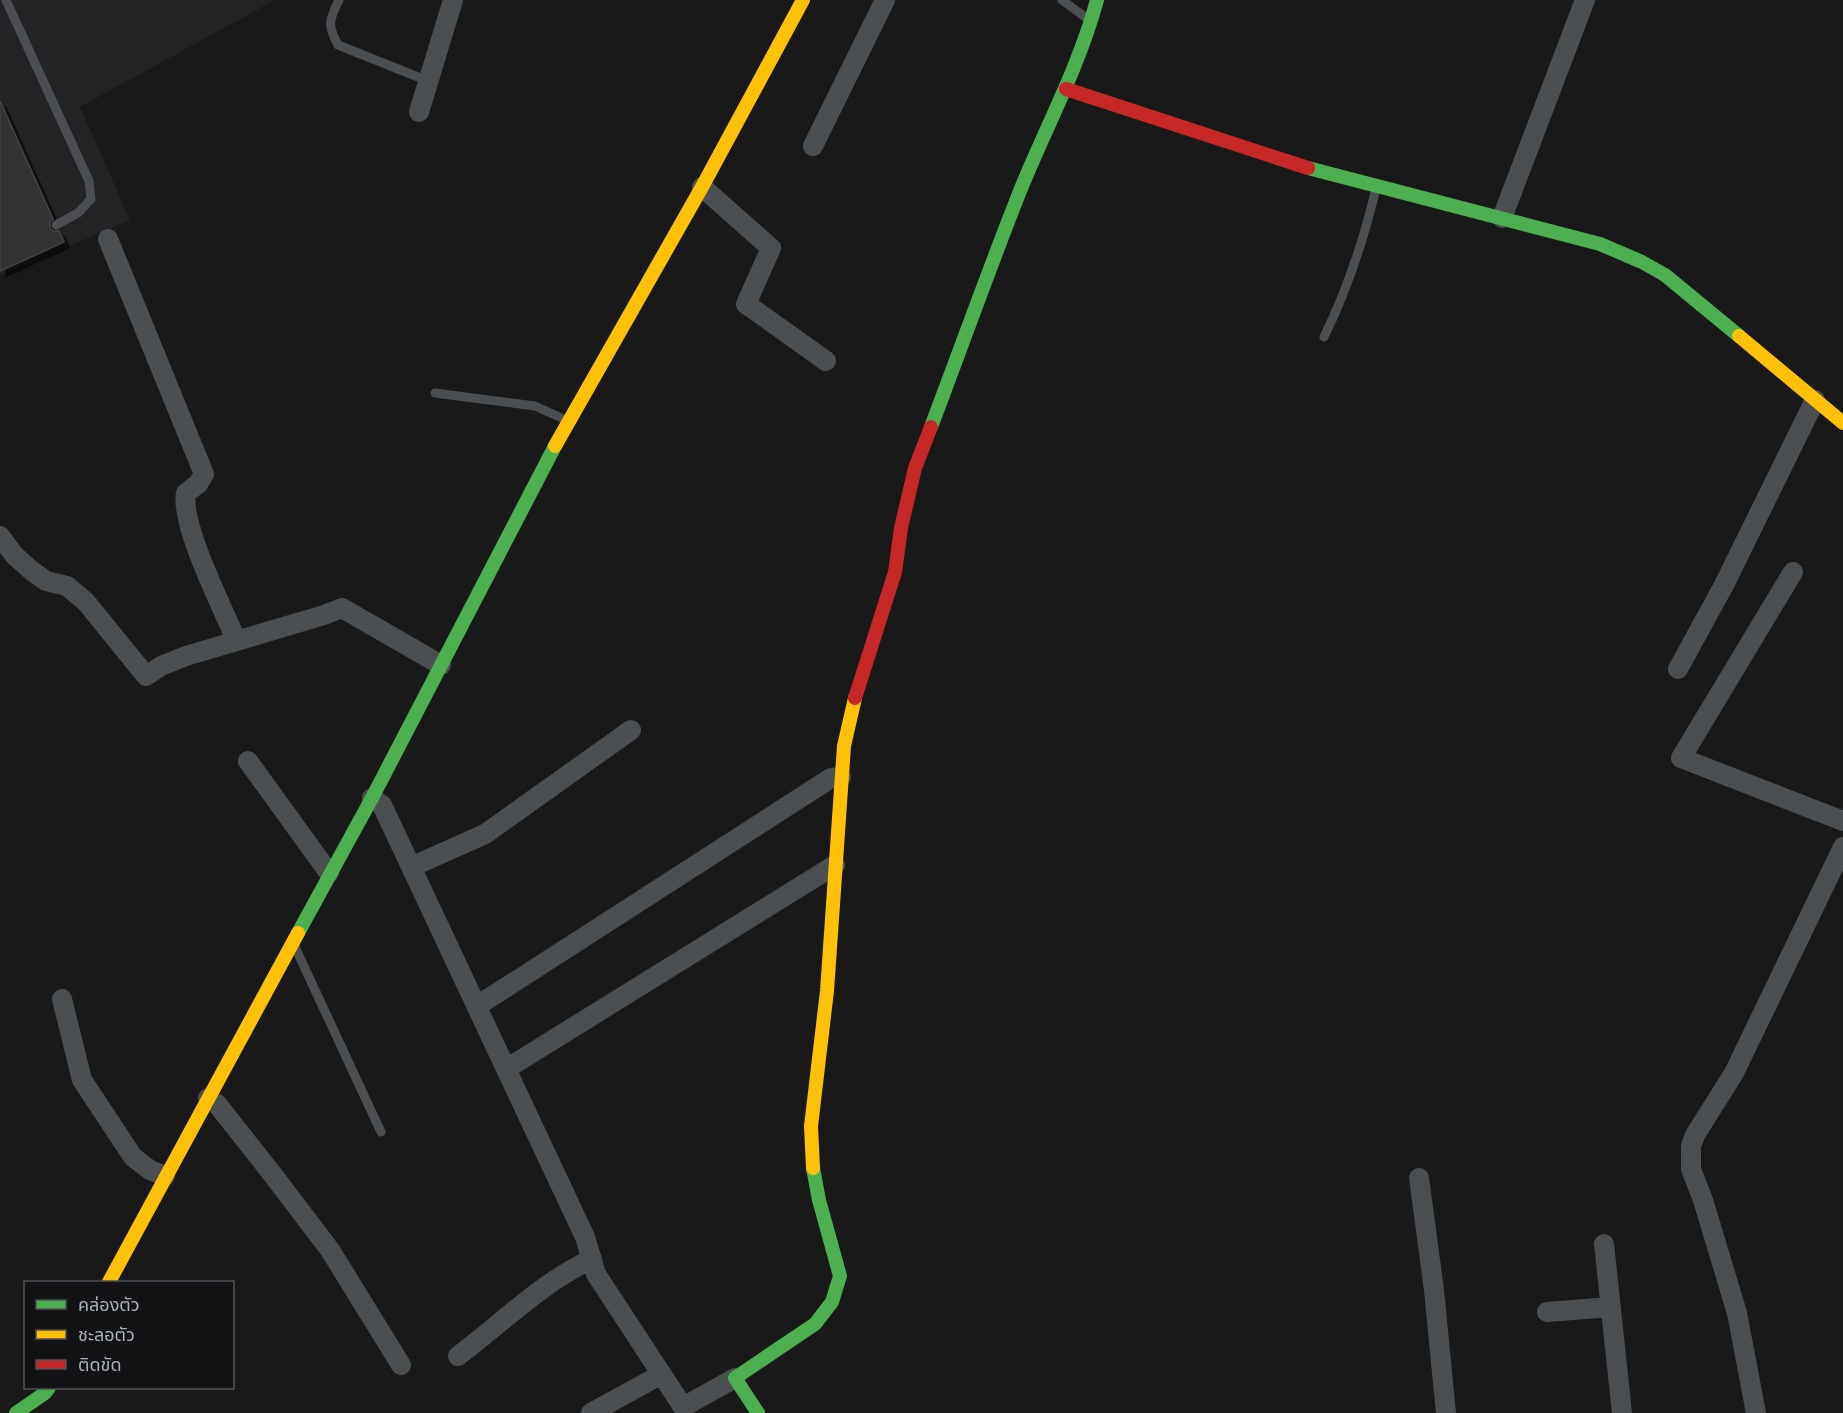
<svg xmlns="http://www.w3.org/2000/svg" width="1843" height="1413" font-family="'DM Sans','Noto Sans Thai',sans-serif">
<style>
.built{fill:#232325}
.building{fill:#313131;stroke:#414345;stroke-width:1.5;filter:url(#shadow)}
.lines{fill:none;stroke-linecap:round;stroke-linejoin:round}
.lane{stroke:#4c4f52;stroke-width:9}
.street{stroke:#4c4f52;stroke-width:20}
.fast{stroke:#4caf50;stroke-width:14}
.slow{stroke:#ffc107;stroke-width:14}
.jam{stroke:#c62828;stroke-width:14}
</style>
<defs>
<filter id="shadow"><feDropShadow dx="5.5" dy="5.5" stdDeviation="0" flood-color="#0009"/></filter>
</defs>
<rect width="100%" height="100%" fill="#191919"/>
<!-- built -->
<path class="built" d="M0,0h275l-195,107 50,113 -130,56z"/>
<!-- building -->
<path class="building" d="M0,101l53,118 -3,3v6l3,3h6l5,11 -64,29z"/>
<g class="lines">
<!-- lane -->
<path class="lane" d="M6,0l83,181 2,18 -13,14 -22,12
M339,0c-10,20 -12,25 -1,45l90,36
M1062,0l27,20
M1324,337c23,-47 40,-98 52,-149
M435,393l100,13 31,14
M295,947l86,185"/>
<!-- street -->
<path class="street" d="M419,112l34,-112
M813,146l72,-146
M702,187l69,61 -25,56 80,57
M1502,218l83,-218
M108,239l96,235 -6,10 -12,9c-6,32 37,115 50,147
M0,536l15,20 17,15 14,10 21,5 19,16 60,74 15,-10 25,-10 138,-41 18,-7 99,57
M1793,572l-112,186 162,63
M1678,669l46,-84 91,-185
M248,761l81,112
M372,798l10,7 203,432 11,37 87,133 52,-29
M411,867l74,-33 146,-104
M62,999l20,81 51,77 17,13 15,6
M477,1006l354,-228 10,-1
M506,1069l329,-204
M208,1098l9,6 56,71 57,75 71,115
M1419,1178l15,112 12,123
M1604,1244l18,169
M1547,1312l64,-5
M458,1356c43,-32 84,-74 134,-97
M591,1413l71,-39
M1756,1413l-19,-100 -34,-113 -12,-31v-23l4,-11 39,-62 109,-226"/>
<!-- fast -->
<path class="fast" d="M1308,168l292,76 42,18 23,13 74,61
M931,427c30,-79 58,-158 89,-236 26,-64 59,-124 77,-191
M298,933l74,-135 183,-352
M16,1413l29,-20 4,-5
M758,1413l-23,-35 80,-54 17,-22 8,-26 -21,-76 -6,-32"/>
<!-- slow -->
<path class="slow" d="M1739,336l104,87
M555,446l147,-259 101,-187
M813,1168l-2,-42 16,-135 17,-245 11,-48
M109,1282l189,-349"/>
<!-- jam -->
<path class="jam" d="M1066,89l242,79
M855,698l40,-126 6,-44 14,-60 16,-41"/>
</g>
<!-- legend -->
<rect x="24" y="1281" width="210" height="108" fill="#131315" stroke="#4f5257" stroke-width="1.5"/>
<rect x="36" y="1300" width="30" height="9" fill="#4caf50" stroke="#4f5257" stroke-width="1.5"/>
<text x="78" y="1311" font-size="18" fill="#a9b1ba">คล่องตัว</text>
<rect x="36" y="1330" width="30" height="9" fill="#ffc107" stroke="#4f5257" stroke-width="1.5"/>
<text x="78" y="1341" font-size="18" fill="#a9b1ba">ชะลอตัว</text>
<rect x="36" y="1360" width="30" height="9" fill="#c62828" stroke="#4f5257" stroke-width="1.5"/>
<text x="78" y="1371" font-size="18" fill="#a9b1ba">ติดขัด</text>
</svg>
